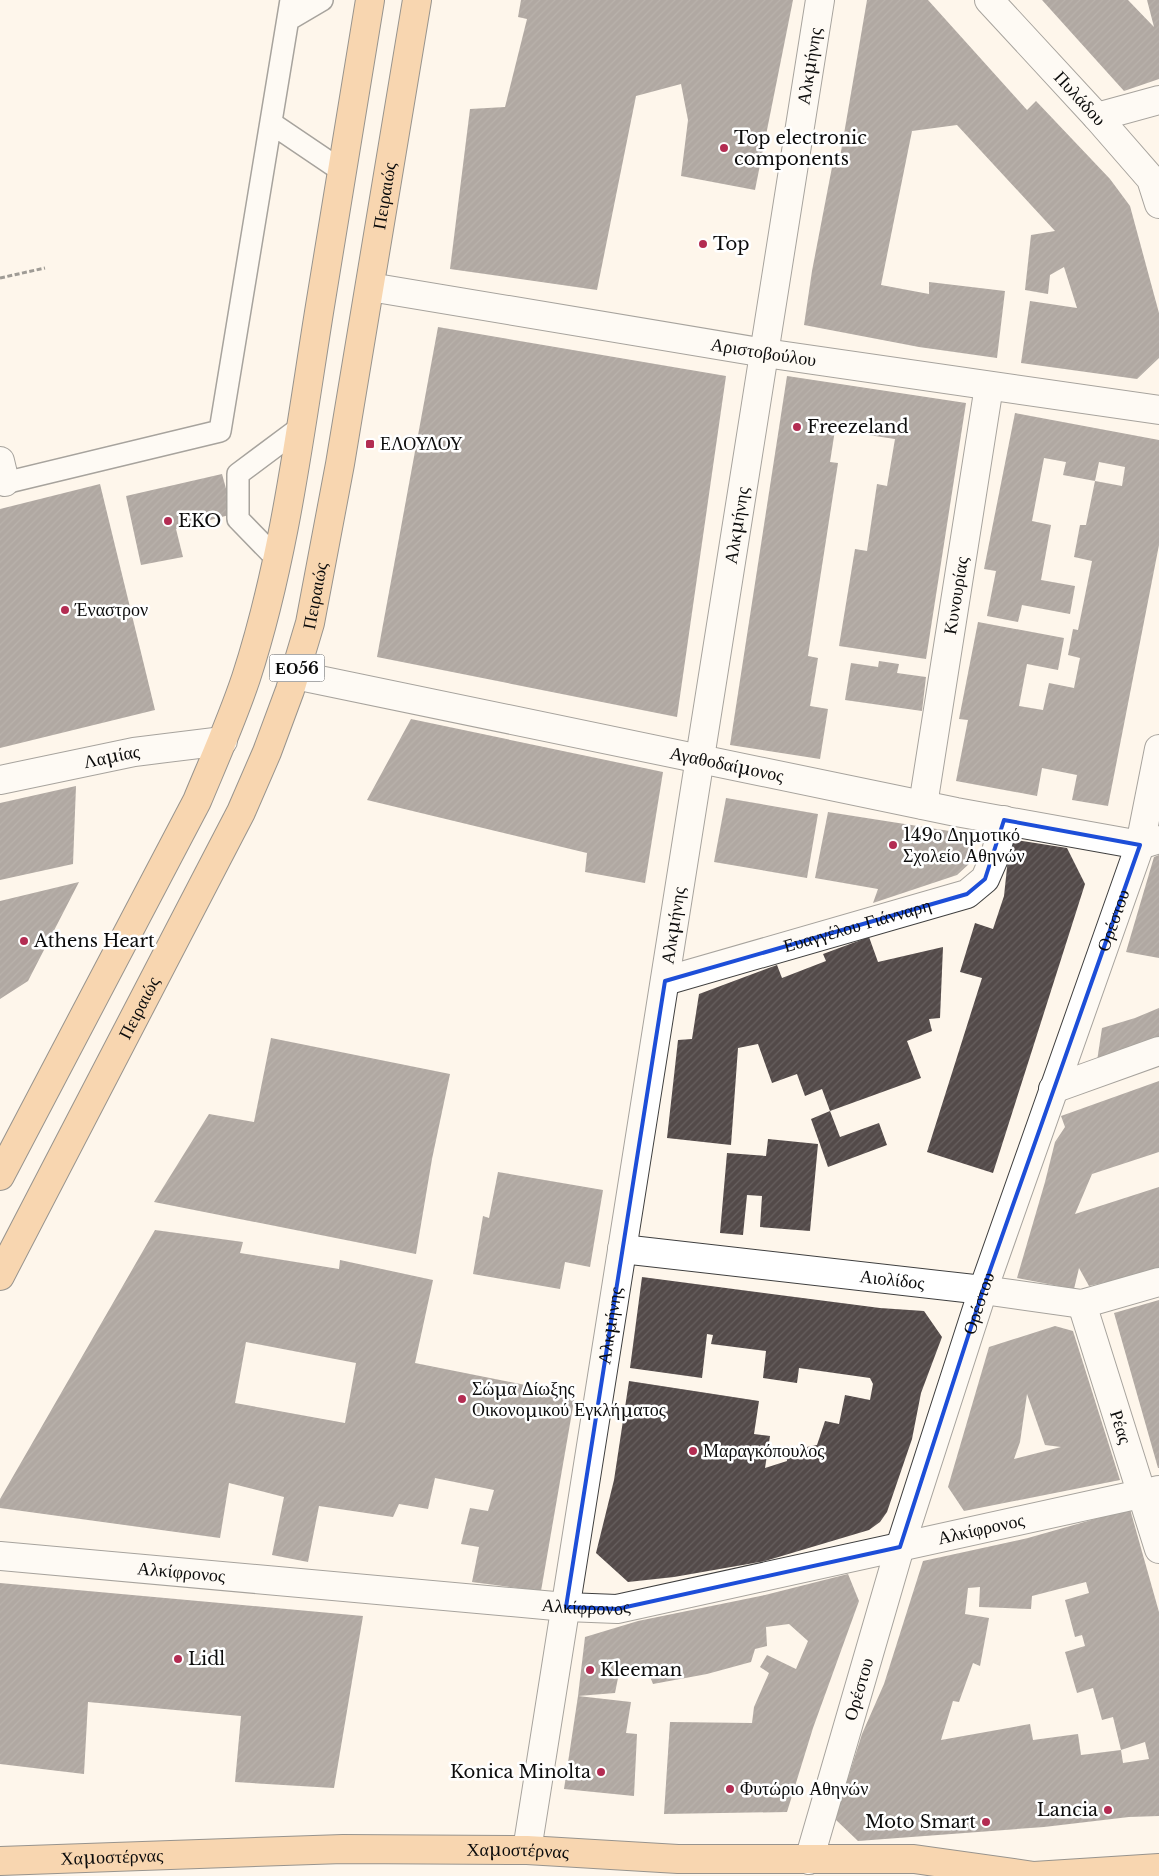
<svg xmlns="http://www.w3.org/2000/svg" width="1159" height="1876" font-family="'Libre Baskerville',serif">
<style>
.building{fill:url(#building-hatch);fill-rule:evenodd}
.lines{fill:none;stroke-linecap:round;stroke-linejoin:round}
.lane-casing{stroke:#3f3f3f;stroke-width:24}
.street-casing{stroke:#3f3f3f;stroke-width:30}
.primary-casing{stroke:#1d1d1d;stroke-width:30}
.path{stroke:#2e2e2e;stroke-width:3;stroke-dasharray:5 2.5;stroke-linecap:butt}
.lane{stroke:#fff;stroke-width:21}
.street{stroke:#fff;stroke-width:28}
.primary{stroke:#f1b069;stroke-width:28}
.marked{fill:none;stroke:#1d4ed8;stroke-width:4;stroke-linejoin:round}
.poi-dot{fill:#b32c52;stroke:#fff;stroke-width:2}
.labels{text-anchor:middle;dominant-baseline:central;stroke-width:5;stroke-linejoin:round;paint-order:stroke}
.shield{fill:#fff;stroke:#555;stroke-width:1}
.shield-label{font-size:16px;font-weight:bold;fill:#0c0c0c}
.street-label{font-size:18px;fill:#0c0c0c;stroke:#fff}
.poi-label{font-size:18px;fill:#0c0c0c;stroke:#fff;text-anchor:start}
</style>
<defs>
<pattern id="building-hatch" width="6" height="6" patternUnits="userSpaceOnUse" patternTransform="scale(1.25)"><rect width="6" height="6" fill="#534a49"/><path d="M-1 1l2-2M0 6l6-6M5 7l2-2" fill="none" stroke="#67605f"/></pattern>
</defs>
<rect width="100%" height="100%" fill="#fef6eb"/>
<!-- building -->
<path class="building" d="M521,0h272l-38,190 -74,-14 7,-56 -7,-36 -45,12 -39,194 -147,-21 20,-160 35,-2 22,-88 -9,-2z
M867,0h61l99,110 9,-9 74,78 20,27 29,107v45l-22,21 -116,-16 9,-62 47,7 -13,-41 -14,8 -2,19 -23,-4 6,-55 24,-4 -98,-106 -45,6 -31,154 48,9v-12l76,9 -8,67 -78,-11 -115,-22 8,-54 21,-109 6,1z
M1042,0h86l26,27 -7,-27h12v79l-35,12z
M438,327l288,49 -49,341 -300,-60z
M787,376l179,27 -40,256 -87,-13 16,-97 12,2 10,-67 10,2 8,-47 -60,-9 -5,32 8,1 -30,193 10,2 -8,48 18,3 -8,50 -90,-14z
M1015,413l144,27v105l-51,261 -36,-6 5,-25 -35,-7 -5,28 -81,-15 12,-61 -9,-1 19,-97 86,16 -6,32 -31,-6 -8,42 24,4 6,-27 25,5 6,-30 -12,-3 5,-26 5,1 14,-69 -18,-4 6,-32h6l9,-44 27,5 3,-19 -26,-5 -4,19 -32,-6 3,-13 -22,-4 -12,63 19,4 -10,55 34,6 -5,28 -48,-9 -4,17 -31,-6 9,-45 -12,-2z
M222,474l11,40 -57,15 7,28 -42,8 -15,-69z
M100,484l55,226 -155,38v-239z
M879,661l20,3 -2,9 29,4 -4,34 -77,-11 6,-37 27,4z
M411,719l252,53 -18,111 -60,-11 2,-19 -220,-53z
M76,786l-3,78 -73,16v-77z
M726,798l92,16 -11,64 -93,-16z
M828,812l147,23 -5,28 -13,12 -84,28 5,-14 -63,-11z
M1010,839l57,9 18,36 -92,289 -66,-21 55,-174 -22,-6 15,-49 18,6 11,-33z
M1159,855v103l-33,-6 28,-95z
M79,882l-51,99 -28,18v-98z
M869,937l9,25 65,-15 -3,71 -11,1 3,12 -25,10 14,37 -91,33 10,26 39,-14 8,22 -59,22 -17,-48 19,-8 -8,-22 -17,7 -8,-22 -25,9 -14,-39 -20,4 -7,97 -64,-7 11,-98 14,-1 7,-45 78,-29 5,13 44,-17 -3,-7z
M1159,1008v31l-62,22 5,-33 33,-10z
M271,1038l179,36 -18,85 -16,95 -262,-52 55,-88 45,8z
M1159,1081v71l-67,22 -17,40 84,-27v81l-21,7 -49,11 -10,-18 -5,21 -57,-11 28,-96 10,-40 10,-15 -4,-11z
M768,1139l50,5 -8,87 -50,-4 2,-31 -15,-1 -4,40 -23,-2 7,-80 39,3z
M498,1172l105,18 -13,77 -25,-5 -5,27 -87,-15 10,-58 6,2z
M155,1230l88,12 -3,11 99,16 1,-9 93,20 -18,83 160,32 -34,196 -69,-9 7,-35 -18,-3 9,-36 18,3 6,-21 -59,-12 -7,31 -29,-5 -6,13 -74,-11 -11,56 -36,-7 12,-58 -55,-14 -9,55 -220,-30v-9zM246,1342l110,21 -11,60 -110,-20z
M642,1277l238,31 44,3 18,26 -21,56 -9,46 -25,73 -7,10 -11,8 -104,31 -91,16 -46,5 -32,-29 18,-73 15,-99 130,20 -5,33 16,2 -5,32 22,-7 -1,-10 31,-6 8,-24 14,3 6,-29 25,5 3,-16 -3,-6 -71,-10 -2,15 -34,-5 3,-27 -55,-7 2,-9 -6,-1 -5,44 -72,-10z
M1159,1300v168h-1l-44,-155z
M1055,1326l18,5 47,149 -156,31 -16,-24 41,-140zM1027,1394l18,51 16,2 -47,12 6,-17z
M1130,1509l29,103v204l-30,1 -85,10 -186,14 -23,-22 27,-85 22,-50 39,-123 105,-23zM1086,1582l3,11 -24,7 10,37 7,-2 3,11 -20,6 12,41 16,-5 9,32 11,-3 8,33 24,-8 4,17 -26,4 -2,-13 -40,5 -3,-21 -45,6 -3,-16 -89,16 12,-39 6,1 14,-39 7,3 9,-48 -24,-4 3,-26 12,-1 -1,20 52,2 1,-13z
M848,1574l11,27 -46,127 -26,84 -123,2 6,-92 82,1 2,-16 15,-34 -9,-6 7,-12 29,14 12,-28 -19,-17 -23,3 1,19 -12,3 -4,13 -44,12 -54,10 -6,-15 -29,9 -3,15 -37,3 7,-59 53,-16 127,-26z
M0,1583l363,33 -29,172 -99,-6 6,-66 -153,-14 -4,72 -84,-10z
M578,1696l53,6 -5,31 11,1 -3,62 -70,-7z"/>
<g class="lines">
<!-- lane casing -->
<g class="lane-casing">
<path id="lane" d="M288,20l34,-20
M271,123l71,48
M0,484l220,-53 71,-431
M276,558l-38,-39v-45l63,-47"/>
</g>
<!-- street casing -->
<g class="street-casing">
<g id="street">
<path id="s1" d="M989,0l108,117 54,62 8,25"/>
<path d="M1097,117l62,-17"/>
<path id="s2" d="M370,287l395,66 394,57"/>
<path d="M0,461l5,21"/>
<path id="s3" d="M295,675l661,137 184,33 16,-5"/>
<path id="s4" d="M0,780l134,-28 89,-11"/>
<path id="s5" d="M923,805l66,-419"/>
<path id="s6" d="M665,981l302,-87 18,-15 10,-23 9,-36"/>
<path d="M1053,1089l106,-38"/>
<path id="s7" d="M622,1249l361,41 99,14 77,-22"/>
<path id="s8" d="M1082,1304l77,245"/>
<path id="s9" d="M0,1556l566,51 51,2 542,-119"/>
<path id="s10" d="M527,1850l293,-1850"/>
<path id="s11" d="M809,1860l91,-313 83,-257 157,-445 19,-96"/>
</g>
</g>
<!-- primary casing -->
<g class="primary-casing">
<g id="primary">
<path d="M0,1176l197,-375c17,-41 35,-81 49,-123 39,-120 54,-248 74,-372 16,-102 34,-204 50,-306"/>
<path id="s12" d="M0,1276l241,-464 26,-60 23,-62 20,-67 30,-159 77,-464"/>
<path id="s13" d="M0,1861l343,-12 184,1 151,9h236l120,17 125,-8"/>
</g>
</g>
<!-- path -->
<path class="path" d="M0,278l45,-10"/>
<!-- lane -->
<use href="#lane" class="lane"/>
<!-- street -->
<use href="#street" class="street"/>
<!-- primary -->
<use href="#primary" class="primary"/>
</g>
<!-- marked area -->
<path d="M0 0H1159V1876H0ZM1004,820l136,25 -157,445 -83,257 -283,62 -51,-2 99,-626 302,-87 18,-15z" fill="#fef6eb" fill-opacity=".55" fill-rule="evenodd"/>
<path class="marked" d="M1004,820l136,25 -157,445 -83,257 -283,62 -51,-2 99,-626 302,-87 18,-15z"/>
<!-- markers -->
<g class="poi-dot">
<circle cx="724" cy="148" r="5"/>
<circle cx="703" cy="244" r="5"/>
<circle cx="797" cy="427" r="5"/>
<rect x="365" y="439" width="10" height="10" rx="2.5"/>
<circle cx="168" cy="521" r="5"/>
<circle cx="65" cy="610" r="5"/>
<circle cx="893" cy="845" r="5"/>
<circle cx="24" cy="941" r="5"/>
<circle cx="462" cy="1399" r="5"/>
<circle cx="693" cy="1451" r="5"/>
<circle cx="178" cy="1659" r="5"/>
<circle cx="590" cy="1670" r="5"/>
<circle cx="601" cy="1772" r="5"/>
<circle cx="730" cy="1789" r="5"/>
<circle cx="1108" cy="1810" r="5"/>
<circle cx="986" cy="1822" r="5"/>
</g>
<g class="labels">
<!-- shield labels -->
<rect class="shield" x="269.5" y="654.5" width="55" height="27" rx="4"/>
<g class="shield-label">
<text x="297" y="668">ΕΟ56</text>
</g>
<!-- street labels -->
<g class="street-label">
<text stroke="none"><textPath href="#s10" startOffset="1806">Αλκμήνης</textPath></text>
<text stroke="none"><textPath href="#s1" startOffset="134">Πυλάδου</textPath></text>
<text stroke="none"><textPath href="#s12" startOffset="1158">Πειραιώς</textPath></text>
<text stroke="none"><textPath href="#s2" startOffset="399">Αριστοβούλου</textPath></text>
<text stroke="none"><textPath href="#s10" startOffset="1341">Αλκμήνης</textPath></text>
<text stroke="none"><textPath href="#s12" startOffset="752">Πειραιώς</textPath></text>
<text stroke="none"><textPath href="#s5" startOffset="212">Κυνουρίας</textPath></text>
<text stroke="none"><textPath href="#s4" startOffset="114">Λαμίας</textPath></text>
<text stroke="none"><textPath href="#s3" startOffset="441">Αγαθοδαίμονος</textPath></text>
<text stroke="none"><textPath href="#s11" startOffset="988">Ορέστου</textPath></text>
<text stroke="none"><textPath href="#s10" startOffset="936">Αλκμήνης</textPath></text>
<text stroke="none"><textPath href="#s6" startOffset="200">Ευαγγέλου Γιάνναρη</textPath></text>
<text stroke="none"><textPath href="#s12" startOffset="302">Πειραιώς</textPath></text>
<text stroke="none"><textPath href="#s7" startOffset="272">Αιολίδος</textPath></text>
<text stroke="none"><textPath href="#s11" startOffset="582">Ορέστου</textPath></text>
<text stroke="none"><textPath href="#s10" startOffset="531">Αλκμήνης</textPath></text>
<text stroke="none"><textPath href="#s8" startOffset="129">Ρέας</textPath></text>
<text stroke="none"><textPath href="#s9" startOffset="992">Αλκίφρονος</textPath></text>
<text stroke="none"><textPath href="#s9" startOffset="182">Αλκίφρονος</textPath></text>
<text stroke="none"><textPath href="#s9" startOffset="588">Αλκίφρονος</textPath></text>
<text stroke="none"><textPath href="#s11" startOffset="178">Ορέστου</textPath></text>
<text stroke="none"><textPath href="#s13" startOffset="518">Χαμοστέρνας</textPath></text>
<text stroke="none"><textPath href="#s13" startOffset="112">Χαμοστέρνας</textPath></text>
</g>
<!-- poi labels -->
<g class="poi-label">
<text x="734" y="138">Top electronic<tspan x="734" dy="21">components</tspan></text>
<text x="713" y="244">Top</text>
<text x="807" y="427">Freezeland</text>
<text x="380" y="444">ΕΛΟΥΛΟΥ</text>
<text x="178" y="521">EKO</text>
<text x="75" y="610">Έναστρον</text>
<text x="903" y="835">149ο Δημοτικό<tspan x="903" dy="21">Σχολείο Αθηνών</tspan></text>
<text x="34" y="941">Athens Heart</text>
<text x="472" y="1389">Σώμα Δίωξης<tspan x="472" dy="21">Οικονομικού Εγκλήματος</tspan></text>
<text x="703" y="1451">Μαραγκόπουλος</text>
<text x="188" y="1659">Lidl</text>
<text x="600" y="1670">Kleeman</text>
<text x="591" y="1772" text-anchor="end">Konica Minolta</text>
<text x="740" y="1789">Φυτώριο Αθηνών</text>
<text x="1098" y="1810" text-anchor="end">Lancia</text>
<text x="976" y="1822" text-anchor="end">Moto Smart</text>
</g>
</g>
</svg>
